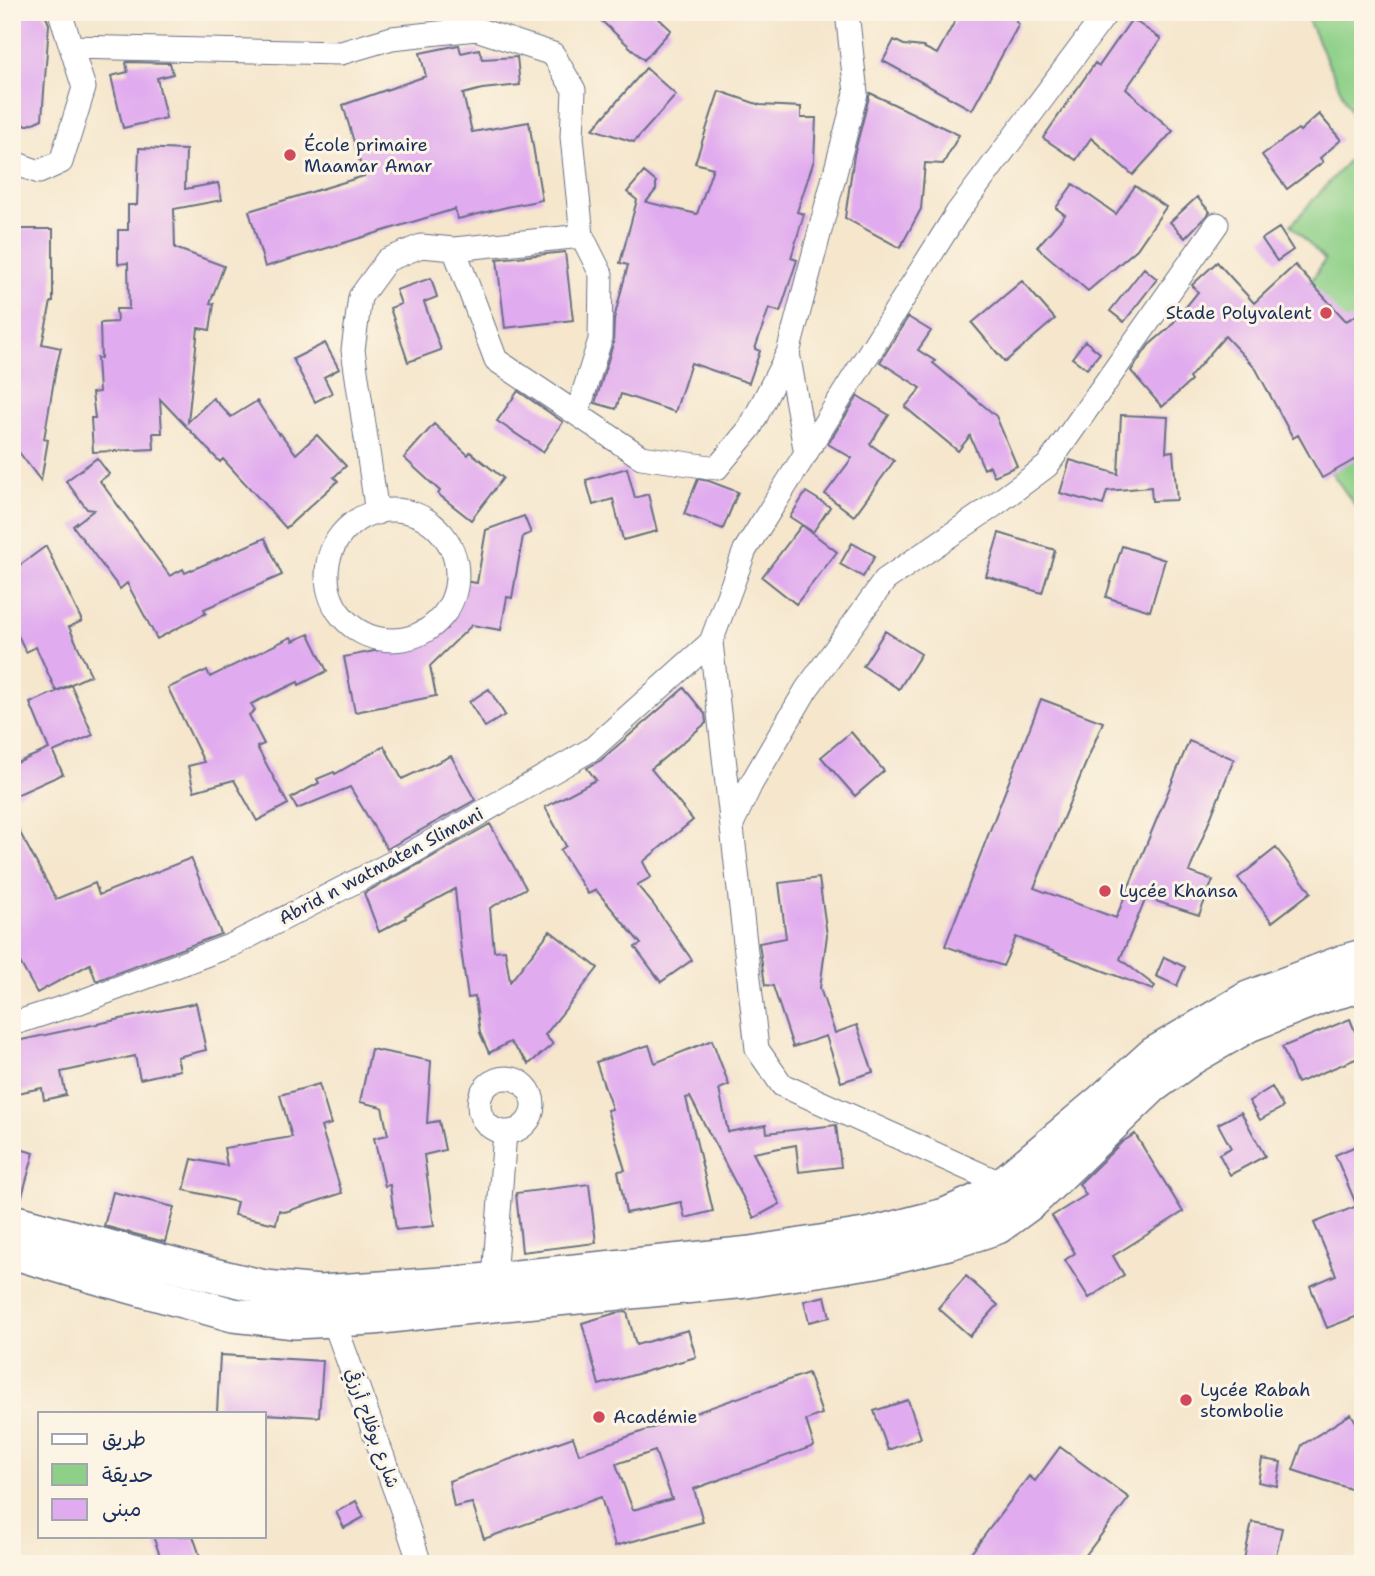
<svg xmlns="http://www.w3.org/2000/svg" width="1375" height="1576" font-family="'Shantell Sans','Playpen Sans Arabic',sans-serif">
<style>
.green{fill:#8ed088;stroke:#548073;stroke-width:2}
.building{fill:#e1abef;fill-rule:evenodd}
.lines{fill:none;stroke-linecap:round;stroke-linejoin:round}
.street-casing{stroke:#676f84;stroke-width:25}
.secondary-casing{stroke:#676f84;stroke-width:36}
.street{stroke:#fff;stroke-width:23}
.secondary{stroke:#fff;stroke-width:33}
.poi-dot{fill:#d1495b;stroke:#fcf5e5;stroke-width:2.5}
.labels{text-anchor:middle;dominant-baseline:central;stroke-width:6;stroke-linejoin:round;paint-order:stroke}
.poi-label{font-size:18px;fill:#1b2f5e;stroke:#fcf5e5;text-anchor:start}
.street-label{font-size:18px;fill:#1b2f5e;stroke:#fcf5e5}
</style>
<rect width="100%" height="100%" fill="#fcf5e5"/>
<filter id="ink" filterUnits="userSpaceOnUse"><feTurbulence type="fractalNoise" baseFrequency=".0143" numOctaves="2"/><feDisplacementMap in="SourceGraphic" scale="14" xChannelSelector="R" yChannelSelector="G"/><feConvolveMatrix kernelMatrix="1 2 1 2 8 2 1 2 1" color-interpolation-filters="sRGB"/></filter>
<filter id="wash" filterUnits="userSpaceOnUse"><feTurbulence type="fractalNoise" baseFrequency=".00686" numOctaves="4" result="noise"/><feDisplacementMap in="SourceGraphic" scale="28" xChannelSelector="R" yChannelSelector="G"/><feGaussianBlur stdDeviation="1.57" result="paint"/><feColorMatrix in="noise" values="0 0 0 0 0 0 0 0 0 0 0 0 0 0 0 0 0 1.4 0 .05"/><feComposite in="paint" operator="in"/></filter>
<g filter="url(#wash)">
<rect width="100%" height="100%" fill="#f5e6cc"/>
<!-- green -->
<path class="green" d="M1309,12h54v126l-56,-120z
M1363,144v365l-4,2 -104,-145 70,-106 -34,-35z"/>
<g id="blocks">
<!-- building -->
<path class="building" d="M12,12h32l5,12 -7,95 -13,6 -17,-1z
M592,12h60l19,18 -27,30z
M960,12h62l-6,10 3,2 -47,86 -89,-49 11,-21 10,5 19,2 14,7z
M1132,19l29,20 -35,50 47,42 -40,44 -42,-37 -15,22 -33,-22 52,-75 4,3z
M459,45l2,8 18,-4 3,10 35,-2 3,28 -38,4 -19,5 9,38 57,-10 13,78 -35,7 -49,12 -3,-10 -190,58 -16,-56 115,-35 -21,-71 83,-29 -6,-23z
M127,62l43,1 3,11 -16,4 9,40 -43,10 -12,-52 17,-4 -2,-9z
M646,68l30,27 -42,47 -41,-13z
M719,91l41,14 41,2v11h15l-2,42 -17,52 7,2 -13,44 6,2 -17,52 -11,-4 -14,41 5,2 -11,32 -58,-20 -16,49 -54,-18 -5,15 -21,-6 18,-59 1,-25 14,-54 -8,-2 17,-63 -10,-8 17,-20 12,10v8l-10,12 51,12 16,-46 -18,-5z
M870,93l89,42 -16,29 -18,-1 -4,46 -21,39 -55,-30 9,-63z
M1319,114l22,26 -21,18 3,4 -36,27 -25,-34 36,-26 2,2z
M139,148l47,2 -1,39 33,-6 4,17 -48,9 1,39 49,18 -14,37 4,1 -4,26 -12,-2 -10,94 25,-24 18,19 26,-16 22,34 1,-2 16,21 21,-19 29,31 -12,11 4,4 -52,47 -63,-69 -3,3 -60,-63 2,34h-9l1,16 -61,3 -2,-34h4l-3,-25 7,-1 -2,-34h4l-1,-35 17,-1 -1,-13h13l-1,-46 -10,1v-34h10v-25h9z
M1073,184l43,30 19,-28 31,21 -29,42 -49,42 -51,-44 28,-32 -9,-7z
M1197,197l13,15 -25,26 -15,-16z
M1279,228l14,22 -16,11 -15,-22z
M14,229h39v73h-2l-9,42 19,4 -5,20 -12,71 4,1 -7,41 -29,-38v-116l5,-25h-5z
M565,252l8,68 -68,8 -8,-69z
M1217,262l37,41 41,-38 51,56 17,-9v143l-41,23 -24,-43 -5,3 -37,-69 -31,-33 -36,42 2,3 -29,26 -31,-36 18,-26 20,-17 29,-36 -6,-7z
M1144,268l13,11 -33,43 -14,-11z
M431,278l6,19 -13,5 17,48 -33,12 -18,-54 11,-4 -5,-14z
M1022,281l33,38 -50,43 -33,-39z
M908,317l23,14 -13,19 17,11 -2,2 63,53 21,50 -23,10 -4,-10 -6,3 -14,-33 -12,15 -53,-44 16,-19 -41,-26z
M1085,341l15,12 -13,16 -15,-11z
M325,343l14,26 -15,8 8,16 -17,9 -22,-43z
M518,391l45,31 -20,30 -46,-31z
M858,396l31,19 -19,29 24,17 -40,55 -29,-22 27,-36 -24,-14z
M1121,415l47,2 -2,35 7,-1 4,49 -25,1 -1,-14 -44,4 -4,14 -43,-12 10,-33 48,14z
M434,424l34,31 2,-3 33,26 -32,42 -33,-26 2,-3 -36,-33z
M97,458l12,16 -9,7 70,95 13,-7 2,4 80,-35 17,37 -78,34 2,4 -49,26 -30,-56 -7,6 -47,-63 21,-16 -7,-1 -21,-28z
M627,468l8,30 13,-4 9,37 -34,9 -10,-41 -20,6 -7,-25z
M698,479l11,2 29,11 -15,37 -39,-15z
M806,492l24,15 -17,25 -23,-15z
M524,516l7,17 -8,3 -11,62 -5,-1 -6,33 -29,-5 -42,41 6,30 -81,16 -11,-55 86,-17 27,-26 6,-33 14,2 9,-53z
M802,525l35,27 -41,52 -34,-27z
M999,533l56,17 -13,43 -56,-17z
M852,543l23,13 -12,21 -23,-13z
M46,546l36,75 -13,6 22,48 -35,16 -20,-44 -10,5 -14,-29v-52z
M1122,546l43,14 -15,51 -44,-14z
M885,631l36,23 -22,35 -36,-23z
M309,634l18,37 -28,14 -1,-3 -47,22 4,6 -6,5 15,29 -7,3 31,57 -31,17 -23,-41 -40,11 -6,-25 16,-4 -36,-74 39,-18 3,7 81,-40 2,4z
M71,685l22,50 -40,17 10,22 -51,23v-32l37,-16 -19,-46z
M684,688l21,26 1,9 -55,46 42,51 -50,42 8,15 -14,8 16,19 39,56 -31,22 -26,-35 6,-3 -45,-54 -8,4 -28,-44 6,-4 -21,-39 51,-27 -9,-12 14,-8z
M489,689l16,26 -20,12 -16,-25z
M1041,699l62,23 -69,166 82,30 73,-177 45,18 -45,113 24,8 -14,35 -53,-17 -26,61 35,27 -2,4 -137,-53 -13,29 -58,-20z
M851,732l33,39 -29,25 -34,-39z
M384,746l18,33 49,-23 24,44 -88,49 -37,-62 -53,22 -6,-11 28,-15 -2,-4 17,-7 1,2z
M12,818l44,81 39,-16 4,12 92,-37 30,76 -125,47 -6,-17 -53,29 -25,-45z
M490,824l36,64 -36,20 4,43 11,-1 5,32 40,-51 48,37 -53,67 8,9 -24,20 -19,-22 -21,11 -9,-20 -5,-36 -7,1 -7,-48 -6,-61 -50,27 1,2 -27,14 -15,-39 55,-29z
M1276,848l35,44 -39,30 -34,-44z
M819,878l8,57 -7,53 15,45 22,-8 16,47 -32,10 -15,-46 -33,11 -20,-61 -8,-1 -6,-42 27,-5 -7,-55z
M1164,957l21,10 -8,19 -21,-10z
M196,1003l10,47 -29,7 3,13 -40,9 -5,-23 -74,16 5,23 -22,5 -2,-12 -30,6v-52z
M1350,1019l13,32v5l-66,27 -15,-36z
M712,1040l17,45 -10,4 9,43 38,-7 1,8 69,-8 5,42 -42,5 -3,-27 -43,8 27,51 -26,14 -64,-121 -4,1 27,113 -28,7 -4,-16 -55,11 -8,-42 7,-1 -18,-60 5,-1 -16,-47 53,-17 6,18z
M371,1049l60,12 -4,62 12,-2 6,29 -21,5 10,71 -38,4 -6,-45 -5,1 -11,-48 14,-3 -6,-28 -22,-5z
M319,1084l12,40 -10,3 21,66 -57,19 -6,-2 -3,14 -42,-9 3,-13 -53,-12 8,-31 35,7 -3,-18 68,-11 -12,-42z
M1272,1087l11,20 -23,13 -11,-19z
M1241,1112l24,44 -35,19 -11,-21 12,-6 -13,-24z
M1135,1134l48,78 -70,44 11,19 -35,23 -24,-38 10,-7 -23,-37 34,-21 -7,-11 43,-42z
M1363,1143v171l-36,14 -17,-42 26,-11 -22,-52 43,-17 -22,-51z
M12,1147l22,6 -14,50 -8,-1z
M589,1184l7,59 -74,9 -6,-59z
M113,1192l61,15 -9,35 -61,-16z
M966,1276l32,29 -28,31 -32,-28z
M825,1296l5,21 -21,5 -5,-21z
M627,1312l9,33 52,-15 8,27 -97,28 -17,-62 34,-10z
M220,1355l103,6 -4,56 -55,-3v-1l-47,-1z
M808,1373l14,41 -16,6 8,26 -120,43 9,33 -88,24 -14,-49 -117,42 -12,-36 -18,4 -5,-26 124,-44 6,17zM655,1451l17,48 -39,11 -17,-46z
M908,1400l13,38 -33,12 -14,-39z
M1351,1414l12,19v60l-70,-23 9,-25z
M1060,1447l69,51 -50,66h-116l66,-88 6,5z
M1262,1459l19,3 -4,24 -19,-4z
M356,1501l8,16 -20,11 -8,-16z
M1252,1522l30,6 -8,36h-31z
M153,1536h40l8,23 -12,5h-26z"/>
</g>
</g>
<g filter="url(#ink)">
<use href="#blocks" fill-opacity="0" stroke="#676f84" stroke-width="2"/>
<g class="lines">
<!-- street casing -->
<g class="street-casing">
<path id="street" d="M71,47l270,6 51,-15 84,-9
M12,162l27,10 22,-10 23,-74 -24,-76
M454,249l42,111 145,97 76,11 33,-40 38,-75 68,-260 -9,-81
M788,353l18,101
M577,414l23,-74 1,-66 -19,-38
M327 575a65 65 0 1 1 130 0a65 65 0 1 1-130 0Z
M377,513l-24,-163 7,-53 27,-37 34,-14 33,3 128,-13 -10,-99 2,-47 -21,-36 -77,-25 -10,-17
M732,824l19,-40 55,-94 79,-110 108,-74 54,-40 170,-242
M12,1024l68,-22 152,-57 181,-93 179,-103 119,-107
M479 1105a27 27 0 1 1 54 0a27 27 0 1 1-54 0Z
M1011,1190l-9,-6 -220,-99 -25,-36 -46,-407 34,-92 212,-337 150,-201
M494,1279l11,-147
M329,1308l72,199 19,57"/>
</g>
<!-- secondary casing -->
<g class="secondary-casing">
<path id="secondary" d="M12,1221l198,53 55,13 55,5 138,-9 293,-30 120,-19 74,-19 38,-17 19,-14 98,-82 53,-48 95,-56 97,-37 18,-5
M12,1252l87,26 134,37 62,7 78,-4 88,-10 286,-27 128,-20 77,-19 46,-15 33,-24 121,-116 40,-29 57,-33 77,-30 37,-10"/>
</g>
<!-- street -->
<use href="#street" class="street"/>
<!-- secondary -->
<use href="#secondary" class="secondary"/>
</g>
</g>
<!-- markers -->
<g class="poi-dot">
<circle cx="290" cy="155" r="7"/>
<circle cx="1326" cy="313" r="7"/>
<circle cx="1105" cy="891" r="7"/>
<circle cx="1186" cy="1400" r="7"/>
<circle cx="599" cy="1417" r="7"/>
</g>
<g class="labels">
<!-- poi labels -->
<g class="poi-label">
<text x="304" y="145">École primaire<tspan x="304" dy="21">Maamar Amar</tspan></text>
<text x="1312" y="313" text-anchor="end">Stade Polyvalent</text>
<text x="1119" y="891">Lycée Khansa</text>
<text x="1200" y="1390">Lycée Rabah<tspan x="1200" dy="21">stombolie</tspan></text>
<text x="613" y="1417">Académie</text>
</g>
<!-- street labels -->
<g class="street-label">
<text transform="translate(381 866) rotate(-28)">Abrid n watmaten Slimani</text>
<text transform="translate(372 1428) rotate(70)">شارع بوفلاح أرزقي</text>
</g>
</g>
<!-- margin -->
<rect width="1375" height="1576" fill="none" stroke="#fcf5e5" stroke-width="42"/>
<!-- legend -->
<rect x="38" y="1412" width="228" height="126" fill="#fcf5e5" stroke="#a2a6af" stroke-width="2"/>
<rect x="52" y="1434" width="35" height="10" fill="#ffffff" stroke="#a2a6af" stroke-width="2"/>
<text x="102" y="1446" font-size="21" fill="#1b2f5e">طريق</text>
<rect x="52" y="1464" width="35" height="21" fill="#8ed088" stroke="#a2a6af" stroke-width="2"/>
<text x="102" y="1482" font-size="21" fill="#1b2f5e">حديقة</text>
<rect x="52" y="1499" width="35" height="21" fill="#e1abef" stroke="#a2a6af" stroke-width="2"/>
<text x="102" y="1516" font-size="21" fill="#1b2f5e">مبنى</text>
</svg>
